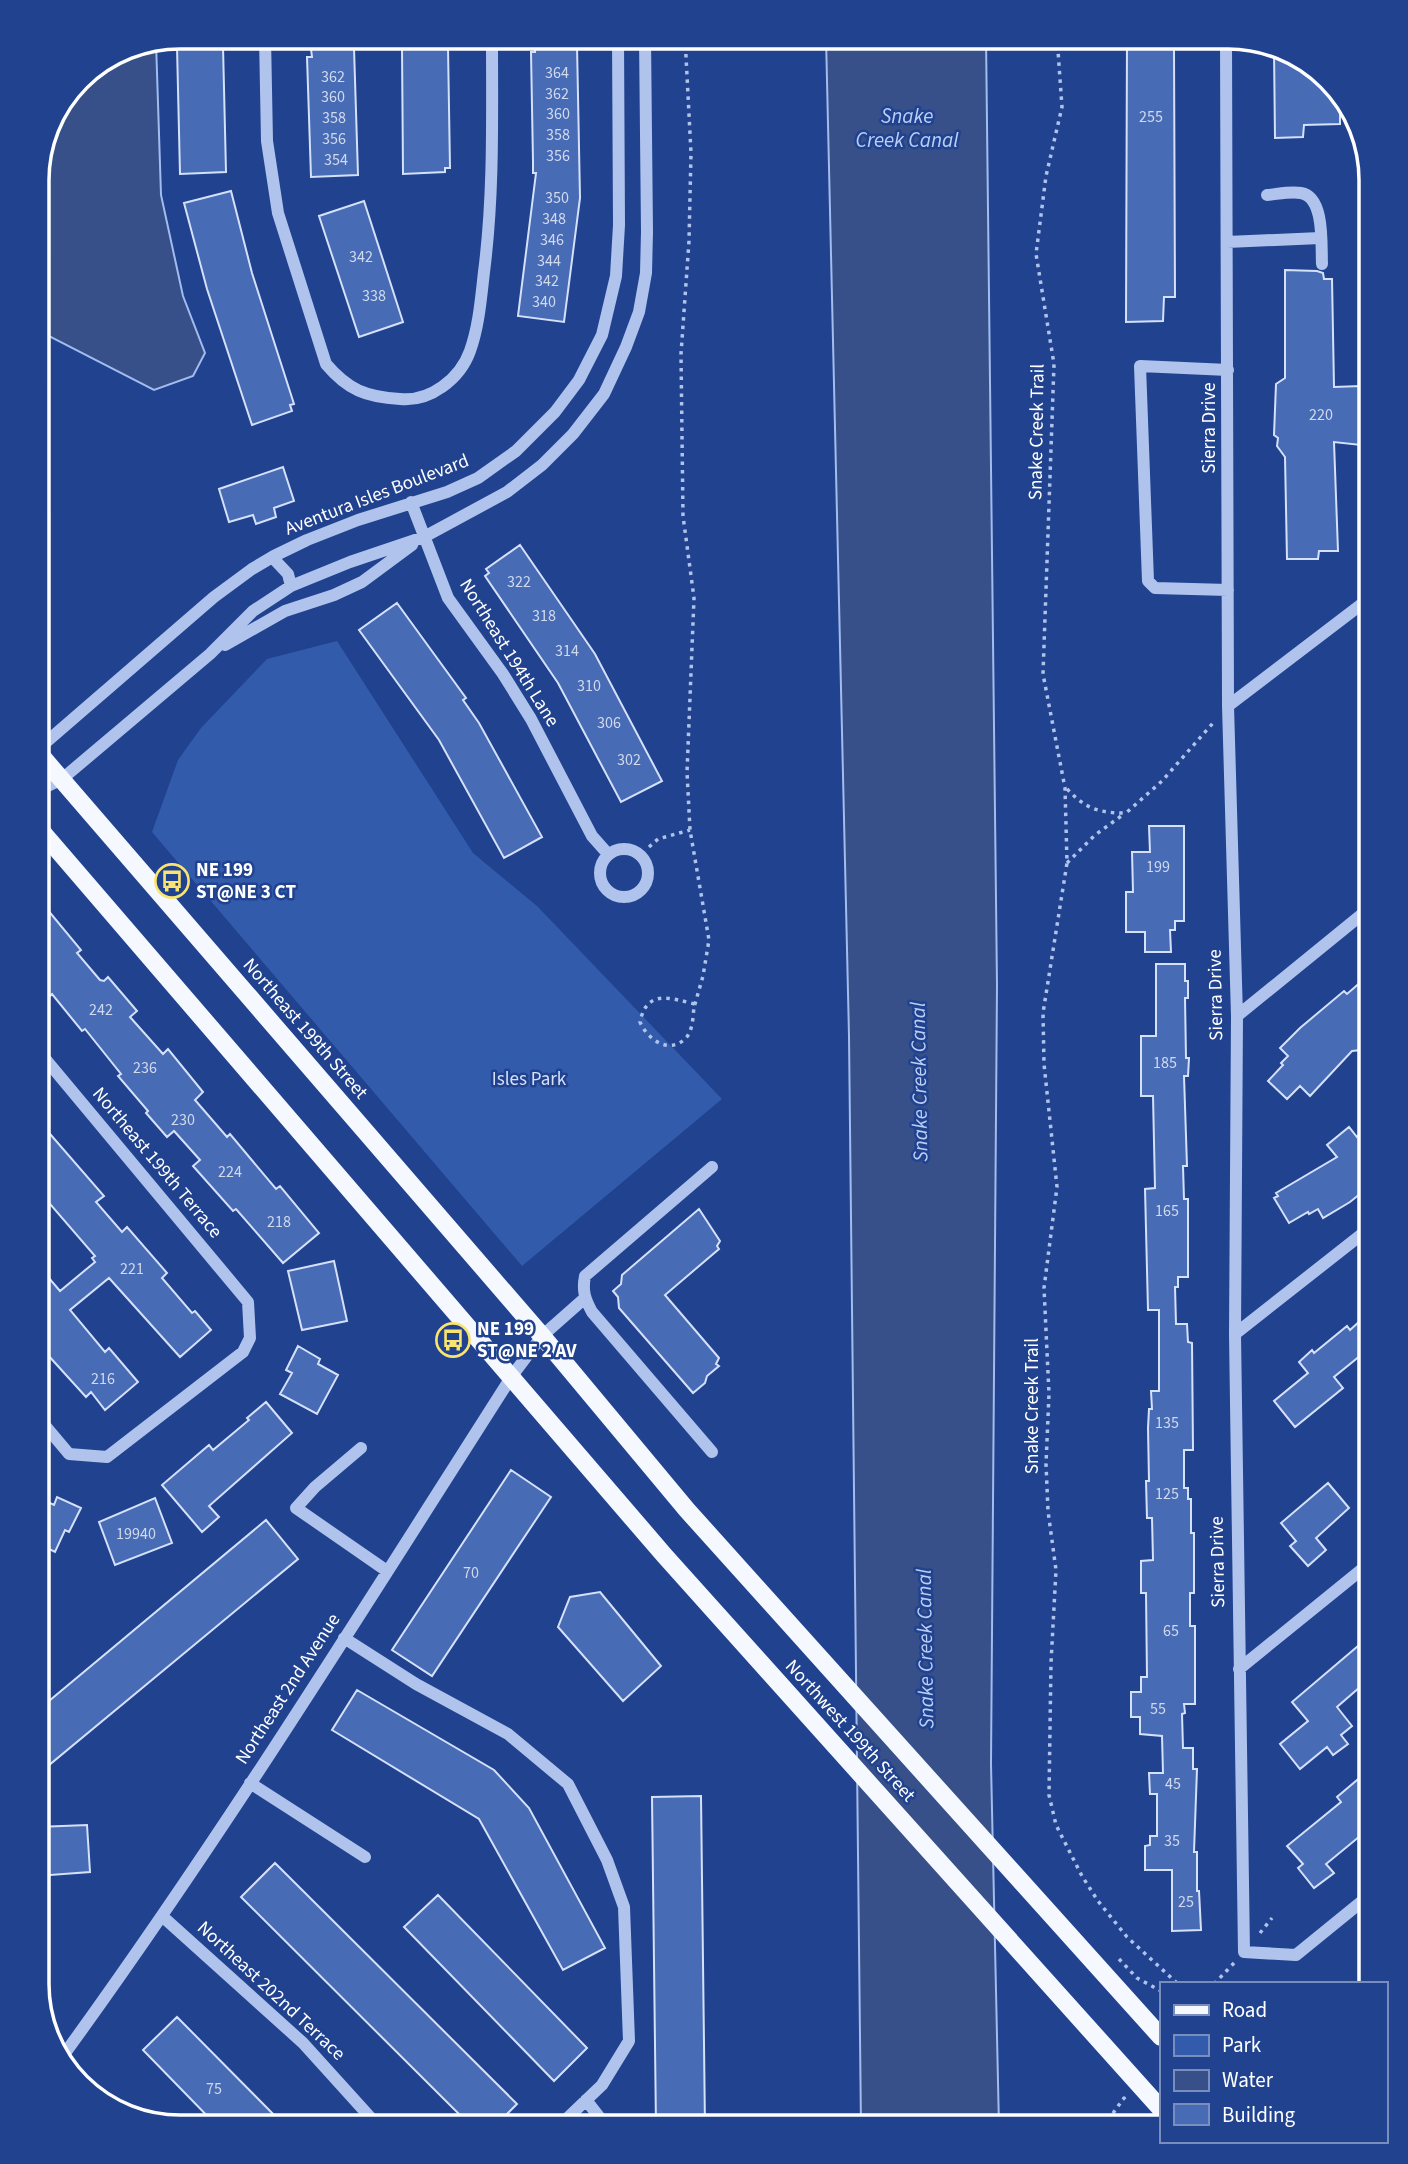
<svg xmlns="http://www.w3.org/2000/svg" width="1408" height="2164" font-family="'Source Sans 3',sans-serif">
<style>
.green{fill:#335bac}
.water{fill:#375089;stroke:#a3bcee;stroke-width:2}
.building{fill:#486bb6;stroke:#d5e0f9;stroke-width:2}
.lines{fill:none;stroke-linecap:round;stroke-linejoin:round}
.path{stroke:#afc3ed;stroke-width:3.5;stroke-dasharray:3.5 5;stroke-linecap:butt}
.minor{stroke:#afc3ed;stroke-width:12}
.major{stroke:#f5f8ff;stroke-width:18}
.labels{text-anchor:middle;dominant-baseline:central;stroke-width:5;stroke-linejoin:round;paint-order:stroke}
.number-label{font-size:16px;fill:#d1daed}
.street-label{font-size:19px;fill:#fff;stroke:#20428f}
.poi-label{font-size:19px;font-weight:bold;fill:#fff;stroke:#20428f;text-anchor:start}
.park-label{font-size:19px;fill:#d5e0f9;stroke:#20428f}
.water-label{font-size:21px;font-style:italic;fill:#bbcef4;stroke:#20428f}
.rim{fill:none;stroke:#fff;stroke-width:3.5}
</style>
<rect width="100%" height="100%" fill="#20428f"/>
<!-- green -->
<path class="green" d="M337,641l136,212 64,53 185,193 -200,167 -370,-434 26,-72 23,-32 66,-69z"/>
<!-- water -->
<path class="water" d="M826,37h160l11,948 -6,779 8,363h-138l-12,-1091z
M156,42l5,153 22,101 22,57 -12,23 -39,14 -117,-60v-159l14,-54 28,-39 47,-30z"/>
<!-- building -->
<path class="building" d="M1127,37h33v11h14l1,249h-11l-1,24 -37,1z
M535,45h42l3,153 -16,124 -46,-6 18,-143h-3v-11l-2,-110h4z
M223,46l3,126 -46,2 -3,-127z
M448,47l2,121h-5v4l-42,2 -1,-126z
M354,48l4,127 -47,2 -4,-120h5l-1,-8z
M1274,49l33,12 45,48 2,5 -14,-2v12l-36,1 -1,12 -28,1z
M231,191l21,82 42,131 -4,1 2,6 -40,14 -45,-136 -23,-86z
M364,201l39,121 -44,15 -40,-121z
M1285,270l32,1 6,2 1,6h8l2,108 27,-1 7,7 1,43 -8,9 -27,-3 4,109h-19l-1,8h-31l-2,-102 -8,-11 1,-8 -4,-3 2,-51 9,-6z
M283,467l11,34 -20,7 2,9 -20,7 -3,-9 -24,7 -10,-33z
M520,545l75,109 67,127 -41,21 -63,-119 -73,-107 4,-3 -3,-4z
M397,603l69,95 -3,2 16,23 63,114 -38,21 -65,-118 -80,-110z
M1149,826h35v95h-9v9h-5l1,22h-26v-20h-19v-40h7l-1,-40h18z
M37,897l44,53 -4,3 23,27 4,1 4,-4 29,34 -7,6 33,37 5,-5 35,43 -8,8 32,37 3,-3 46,55 4,-3 39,47 -36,30 -47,-54 -3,2 -40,-45 7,-6 -26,-29 -7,6 -21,-24 2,-2 -30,-35 3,-2 -36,-45 -3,2 -30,-37 -4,4 -11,-13z
M1156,964h29v17h3v17h-3l1,60h3l-1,18h-4l3,90h-4l1,33h4v78h-10v10h-3l1,37h11l1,18 4,1 1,107h-9v38h4v11h3v34h3v60h-4v33h5v78h-11l1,9 -3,1 1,34h10v21h4l-3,83h3v39h2l2,39 -29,1v-61h-27v-24l5,-1v-9h7v-42h-7l-1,-21h14l-1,-37 -22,-2v-17h-9v-25h10v-15h6l-1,-84h-5v-32l12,-1 -1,-42h-5l-1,-37h3l-1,-53 1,-19h3l-1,-18h8v-81h-11l-3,-121 10,-1 -2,-92h-12v-60h15z
M1362,981l9,11v57l-19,2 -42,45 -10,-10 -13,13 -19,-18 15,-16 -2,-2 7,-7 -8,-8 20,-20 44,-37 3,3z
M37,1119l67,77 -8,6 26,30 5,-5 40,46 -5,5 30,35 3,-2 16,19 -31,27 -71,-79 -39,32 35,42 4,-4 29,34 -33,28 -14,-18 -5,5 -49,-54v-79l23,27 35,-29 -3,-4 3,-2 -58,-67z
M1371,1125v60l-21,17 -27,16 -5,-9 -9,5 -1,-2 -19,11 -15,-25 4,-2 -2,-3 61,-36 -10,-12 22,-18 8,10z
M699,1209l21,32 -3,5 2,3 -54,46 54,63 -3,6 3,2 -12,10 -2,7 -12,10 -74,-85 -1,-11 -5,-6 8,-7 1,-9z
M334,1261l13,60 -45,9 -14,-59z
M1371,1311v36l-37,30 9,11 -48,39 -21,-26 34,-28 -9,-11 13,-12 2,3 33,-27 3,4z
M298,1346l22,13 -2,5 20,11 -21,39 -37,-20 12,-21 -6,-3z
M266,1402l26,31 -83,73 10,11 -17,15 -40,-47 47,-40 4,5 36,-30 -2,-2z
M511,1470l40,27 -119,179 -40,-26z
M1328,1483l21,25 -33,30 10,12 -18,16 -18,-20 6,-5 -15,-18z
M37,1497l17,8 3,-8 24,11 -12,24 -4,-2 -10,22 -18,-9z
M155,1498l17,45 -57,22 -16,-43z
M266,1520l32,39 -261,216v-64z
M600,1592l61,74 -38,35 -65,-74 12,-30z
M1371,1635v37l-6,5 2,4 -30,26 15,19 -11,9 7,9 -15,11 -6,-8 -27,22 -20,-25 28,-23 -16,-19z
M357,1690l137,80 35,38 76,140 -42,22 -84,-151 -147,-89z
M1363,1775l8,10v42l-45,37 8,9 -20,15 -16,-20 5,-4 -16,-18 54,-44 -4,-5z
M701,1796l4,331h-49l-4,-330z
M87,1825l3,47 -53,4v-49z
M275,1863l242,241 -23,23h-22l-231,-230z
M438,1895l149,153 -33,33 -150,-154z
M177,2017l109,110h-68l-75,-77z"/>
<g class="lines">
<!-- path -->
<path class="path" d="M685,37l6,116 -2,88 -8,113 2,162 11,82 -7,174 3,58 19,110 -6,36 -8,28 -1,2c-1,11 -1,25 -9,33 -18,16 -38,-1 -45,-17 7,-33 29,-24 55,-18
M1057,37l5,70 -16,69 -10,78 18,110 -11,310 22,114 2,75 -24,150 1,51 13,123 -13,101 5,106 -3,70 2,47 8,59 -5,93 -2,132 7,30 26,51 16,25 29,36 51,47
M1067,789c19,20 32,24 59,24l36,-32 51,-58
M649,847l9,-8 32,-9
M1067,863l28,-28 29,-21
M1260,1933l12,-15
M1119,1959l18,19 24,13
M1214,1984l21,-22
M1142,2120l7,7
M1103,2127l21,-29 2,3"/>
<!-- minor -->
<path class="minor" d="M265,37l2,104 11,72 48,151c22,26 40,33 74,35 30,3 60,-20 70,-48 9,-25 11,-53 14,-79 10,-78 8,-156 8,-235
M1226,37l2,669 9,310 -2,318 9,618 52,3 75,-61
M1267,195c11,-1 24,-4 34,-2 24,4 20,52 21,71
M1227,242l93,-4
M1228,370l-88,-4 8,215 7,7 73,2
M411,502l37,96 55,76 28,45 61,117 16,18
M272,557l16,17 3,12
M225,645l60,-34 49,-16 28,-13 50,-37
M1228,706l143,-109
M37,750l177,-153 38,-28 22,-13 33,-16 51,-20 89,-28 31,-14 38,-27 39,-39 24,-32 23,-45 14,-59 3,-51 -1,-188
M37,791l25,-12 148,-125 43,-43 38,-25 59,-24 74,-25 83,-45 35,-27 31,-31 31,-40 22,-47 13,-35 7,-39 1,-41 -2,-195
M600 873a24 24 0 1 1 48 0a24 24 0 1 1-48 0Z
M1237,1016l134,-109
M1235,1334l136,-107
M37,1416l32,38 38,3 136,-105 7,-14 -2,-36 -211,-253
M361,1448l-46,39 -19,21 91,63
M712,1452l-120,-140c-7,-13 -10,-21 -7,-36l127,-109
M344,1638l72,46 92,50 60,50 39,76 17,47 5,134 -27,44 -44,42
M1239,1669l132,-107
M250,1783l115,74
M162,1916l141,127 76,84
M60,2060c161,-221 305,-454 452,-684l30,-40 43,-38
M586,2100l21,27"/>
<!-- major -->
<path class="major" d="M37,751l505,585 145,174 474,527
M37,826l627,729 497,554"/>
</g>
<!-- icons -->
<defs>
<g id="bus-ring" transform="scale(1.75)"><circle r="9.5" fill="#20428f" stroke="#fae470" stroke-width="1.5"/><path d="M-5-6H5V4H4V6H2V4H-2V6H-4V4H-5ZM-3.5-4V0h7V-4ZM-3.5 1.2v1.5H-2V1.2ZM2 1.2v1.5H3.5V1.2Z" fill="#fae470"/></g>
</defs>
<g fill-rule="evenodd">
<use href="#bus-ring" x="172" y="881"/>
<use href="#bus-ring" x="453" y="1340"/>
</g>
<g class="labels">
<!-- number labels -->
<g class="number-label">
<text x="557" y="73">364</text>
<text x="333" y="77">362</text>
<text x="557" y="94">362</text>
<text x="333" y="97">360</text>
<text x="558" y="114">360</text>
<text x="1151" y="117">255</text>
<text x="334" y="118">358</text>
<text x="558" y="135">358</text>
<text x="334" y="139">356</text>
<text x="558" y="156">356</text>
<text x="336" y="160">354</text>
<text x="557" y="198">350</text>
<text x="554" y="219">348</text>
<text x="552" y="240">346</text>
<text x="361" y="257">342</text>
<text x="549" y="261">344</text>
<text x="547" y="281">342</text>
<text x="374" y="296">338</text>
<text x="544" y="302">340</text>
<text x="1321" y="415">220</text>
<text x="519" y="582">322</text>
<text x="544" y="616">318</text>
<text x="567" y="651">314</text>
<text x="589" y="686">310</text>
<text x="609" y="723">306</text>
<text x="629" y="760">302</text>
<text x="1158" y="867">199</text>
<text x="101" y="1010">242</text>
<text x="1165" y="1063">185</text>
<text x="145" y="1068">236</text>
<text x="183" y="1120">230</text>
<text x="230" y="1172">224</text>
<text x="1167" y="1211">165</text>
<text x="279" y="1222">218</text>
<text x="132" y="1269">221</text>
<text x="103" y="1379">216</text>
<text x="1167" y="1423">135</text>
<text x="1167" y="1494">125</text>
<text x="136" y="1534">19940</text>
<text x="471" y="1573">70</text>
<text x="1171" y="1631">65</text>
<text x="1158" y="1709">55</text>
<text x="1173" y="1784">45</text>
<text x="1172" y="1841">35</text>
<text x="1186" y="1902">25</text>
<text x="214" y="2089">75</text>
</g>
<!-- street labels -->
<g class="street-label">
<text transform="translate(1209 428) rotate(-90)">Sierra Drive</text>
<text transform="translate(1037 432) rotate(-89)">Snake Creek Trail</text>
<text transform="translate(377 495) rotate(-21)">Aventura Isles Boulevard</text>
<text transform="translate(509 653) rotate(58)">Northeast 194th Lane</text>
<text transform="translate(1216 995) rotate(-91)">Sierra Drive</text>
<text transform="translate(305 1029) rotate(49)">Northeast 199th Street</text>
<text transform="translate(157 1163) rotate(50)">Northeast 199th Terrace</text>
<text transform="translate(1032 1406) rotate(-90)">Snake Creek Trail</text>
<text transform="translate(1218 1562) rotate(-91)">Sierra Drive</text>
<text transform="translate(288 1689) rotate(-57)">Northeast 2nd Avenue</text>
<text transform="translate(850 1731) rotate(48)">Northwest 199th Street</text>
<text transform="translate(271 1991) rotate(43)">Northeast 202nd Terrace</text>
</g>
<!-- poi labels -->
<g class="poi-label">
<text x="196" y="870">NE 199<tspan x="196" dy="22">ST@NE 3 CT</tspan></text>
<text x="477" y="1329">NE 199<tspan x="477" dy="22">ST@NE 2 AV</tspan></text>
</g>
<!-- park labels -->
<g class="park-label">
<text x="529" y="1079">Isles Park</text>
</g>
<!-- water labels -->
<g class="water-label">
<text x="907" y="116">Snake<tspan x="907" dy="24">Creek Canal</tspan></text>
<text transform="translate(919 1082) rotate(-91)">Snake Creek Canal</text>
<text transform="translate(925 1649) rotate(-91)">Snake Creek Canal</text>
</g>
</g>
<!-- crop -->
<path d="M0 0H1408V2164H0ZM180 49H1228A131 131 0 0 1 1359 180V1984A131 131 0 0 1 1228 2115H180A131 131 0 0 1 49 1984V180A131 131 0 0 1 180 49Z" fill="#20428f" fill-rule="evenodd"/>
<path class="rim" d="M180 49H1228A131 131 0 0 1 1359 180V1984A131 131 0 0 1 1228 2115H180A131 131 0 0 1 49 1984V180A131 131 0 0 1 180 49Z"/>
<!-- legend -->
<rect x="1160" y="1982" width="228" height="161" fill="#20428f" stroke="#798ebc" stroke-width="2"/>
<rect x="1174" y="2005" width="35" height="10" fill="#f5f8ff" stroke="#798ebc" stroke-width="2"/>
<text x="1222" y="2017" font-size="21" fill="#ffffff">Road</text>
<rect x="1174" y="2035" width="35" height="21" fill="#335bac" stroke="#798ebc" stroke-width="2"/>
<text x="1222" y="2052" font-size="21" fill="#ffffff">Park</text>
<rect x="1174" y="2070" width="35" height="21" fill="#375089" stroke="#798ebc" stroke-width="2"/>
<text x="1222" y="2087" font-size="21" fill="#ffffff">Water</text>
<rect x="1174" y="2104" width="35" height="21" fill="#486bb6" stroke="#798ebc" stroke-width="2"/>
<text x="1222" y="2122" font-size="21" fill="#ffffff">Building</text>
</svg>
